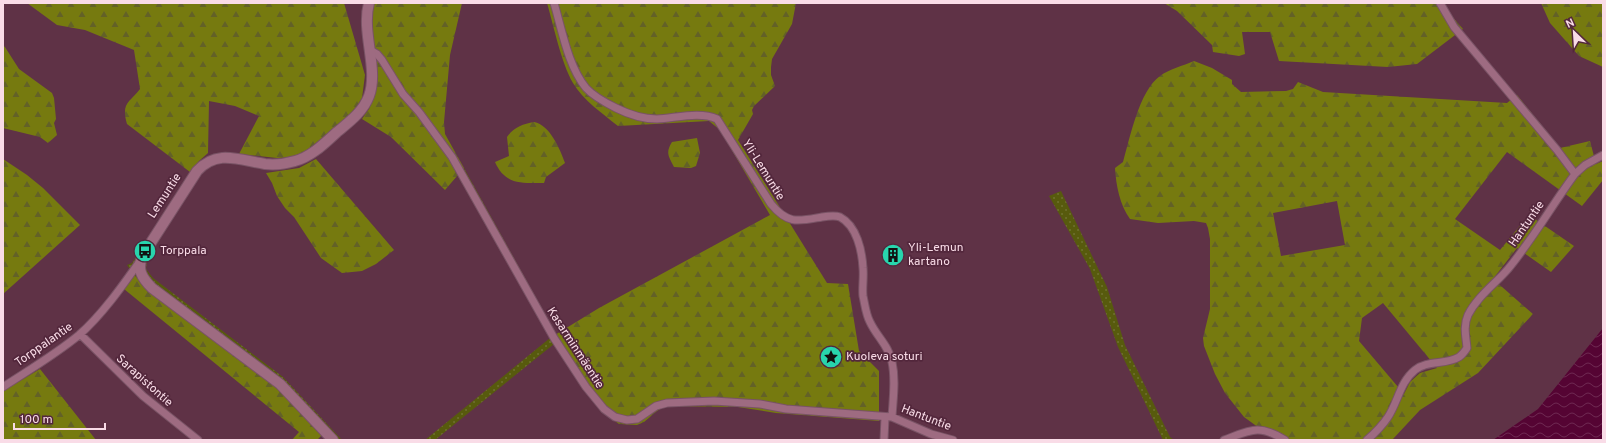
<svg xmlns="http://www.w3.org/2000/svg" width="1606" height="443" font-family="Overpass,sans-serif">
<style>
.grass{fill:url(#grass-dots)}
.forest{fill:url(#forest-firs);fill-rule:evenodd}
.water{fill:url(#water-waves)}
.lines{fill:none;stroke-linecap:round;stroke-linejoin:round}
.street-casing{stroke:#795365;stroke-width:9}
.secondary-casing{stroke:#795365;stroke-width:12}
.street{stroke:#9e6b81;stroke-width:7}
.secondary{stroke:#9e6b81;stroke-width:10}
.labels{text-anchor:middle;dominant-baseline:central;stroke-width:3.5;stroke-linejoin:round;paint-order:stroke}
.street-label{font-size:12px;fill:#f9dce7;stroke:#53273c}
.poi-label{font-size:12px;fill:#f9dce7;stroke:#53273c;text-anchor:start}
</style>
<defs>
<pattern id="grass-dots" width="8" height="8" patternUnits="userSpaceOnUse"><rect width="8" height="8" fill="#575a0d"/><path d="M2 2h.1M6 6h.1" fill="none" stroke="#707130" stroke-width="1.8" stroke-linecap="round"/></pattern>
<pattern id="forest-firs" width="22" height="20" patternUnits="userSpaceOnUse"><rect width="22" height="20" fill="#767a0f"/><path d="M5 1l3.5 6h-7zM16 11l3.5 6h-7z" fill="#636127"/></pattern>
<pattern id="water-waves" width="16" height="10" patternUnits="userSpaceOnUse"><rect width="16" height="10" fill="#550433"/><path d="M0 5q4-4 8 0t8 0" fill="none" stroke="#6e2851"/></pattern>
</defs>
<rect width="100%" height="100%" fill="#5f3246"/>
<!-- grass -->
<path class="grass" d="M464,168l92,166 -6,4 4,6 -119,96h-10l125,-102 -92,-162z
M190,172l10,3 -53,84 -1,10 7,9 130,99 59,63h-16l-33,-37 -145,-115 -14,-13 -7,-10 5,-2z
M1061,191l46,96 18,58 45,92 4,3h-11l-45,-93 -28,-78 -41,-73z"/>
<!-- forest -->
<path class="forest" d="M27,3h317l21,72 -3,23 -6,9 -9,10 -31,26 -11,9 -13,5 -15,1 -38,-4 20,-38 -24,-10 -26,-5 -1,52 -9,8 -9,11 -63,-48c-6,-21 2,-21 13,-35l-6,-39 -49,-20 -28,-5z
M374,3h88l-12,52 -6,67 1,12 19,34 -19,22 -54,-53 -29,-18 7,-10 5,-12 -3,-74v-12z
M547,3h249l-4,21 -20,35 -1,8v8l4,11 -21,20 -2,4 1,4 -15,26 89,143 21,1 11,67 20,20v50l-103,-8 -38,-6 -73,-1 -8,5 -13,11 -7,3 -18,-1 -11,-8 -25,-27 -33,-51 49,-30 171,-93 -50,-85 -11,-9 -91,5c-15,-12 -35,-26 -45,-43 -12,-21 -19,-56 -26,-80z
M1164,3h280l6,11 13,15 -46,35 -29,3 -109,-6 -9,-29h-28l3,22 -6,2 -26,-4 -1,-7 -35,-34z
M1541,3h62v64l-24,-11 -29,-33z
M3,44l16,25 33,24 2,5 2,21 -2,4 3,12 -9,8 -8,-6 -37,-9z
M1194,61l18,7 20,12v4l9,8 45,-1 7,-2 5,-7 25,10 184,11 10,-8 43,53 30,-7 6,23 7,-3v19l-21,26 -75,-54 -52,67 45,31 29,-35 45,31 -23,26 -34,-24 -24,31 40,35 -55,59 -58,37 -28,30h-116l-32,-23 -19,-24 -10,-19 -11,-28 -1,-8 7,-29v-70l-2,-11 -2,-5 -12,-2 -36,2 -28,-4c-10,-14 -14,-33 -15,-51l8,-6c7,-24 16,-71 37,-86 9,-7 23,-10 34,-15zM1337,201l8,44 -64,11 -8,-43zM1383,303l54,65 -17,5 -10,9 -6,12 -45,-53 3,-23z
M534,122c16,3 26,27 31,41l-19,14 -2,6c-22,0 -39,2 -49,-21l14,-6 -2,-19c7,-10 16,-13 27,-15z
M697,138l3,15 -4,13 -5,2 -17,-1c-5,-10 -9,-14 -2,-25z
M3,159l24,16 16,13 37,37 -77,69z
M316,159l78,91 -18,14 -14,7 -20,2 -21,-15 -27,-41 -9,-9 -8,-12 -5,-13 -6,-10 33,-5z
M134,275l14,13 129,99 45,48 -5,5h-25l7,-8 -175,-143z
M40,369l56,71h-93v-49z"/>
<!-- water -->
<path class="water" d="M1603,328v112h-110l45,-31z"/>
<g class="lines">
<!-- street casing -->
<g class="street-casing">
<path id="street" d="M554,3c8,27 14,63 32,85 8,9 20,15 30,20 12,6 28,11 41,11 19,-1 43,-8 60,0l54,85c17,21 28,17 51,13 6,-1 13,-2 18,0 17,9 22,34 23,51 1,10 -1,19 0,28 2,9 3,19 7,26 7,15 19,24 22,40 4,18 1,37 0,55
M370,50l7,4 5,6 21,34 16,18 33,45 102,181 32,49 18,22 11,8 12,3 10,-1 19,-13 11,-3 47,-2 46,3 26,5 106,8 39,17 22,6
M1575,174l10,-9 18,-10
M80,334l63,62 55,44
M3,387c26,-17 53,-33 76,-52 23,-20 44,-50 61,-74
M884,440l1,-23
M1224,440c27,-10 35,-16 61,0
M1367,440c8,-7 15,-14 21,-23 10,-15 12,-35 27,-47 12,-10 31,-5 44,-13 3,-2 6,-6 8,-9 -1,-11 -4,-22 1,-33 9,-18 27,-31 40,-46 25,-30 44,-64 67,-95l-18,-24 -103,-123 -14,-24"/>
</g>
<!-- secondary casing -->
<g class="secondary-casing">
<path id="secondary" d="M333,440l-53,-56 -128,-96c-10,-10 -16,-19 -9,-33l54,-84c20,-22 42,-11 68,-7 9,1 20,0 30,-3 16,-4 30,-18 42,-29 12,-10 26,-20 32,-36 10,-27 -8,-64 0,-93"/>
</g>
<!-- street -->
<use href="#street" class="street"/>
<!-- secondary -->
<use href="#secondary" class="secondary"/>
</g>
<!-- icons -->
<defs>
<g id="bus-disc" transform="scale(1.15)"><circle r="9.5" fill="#28d5ad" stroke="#53273c"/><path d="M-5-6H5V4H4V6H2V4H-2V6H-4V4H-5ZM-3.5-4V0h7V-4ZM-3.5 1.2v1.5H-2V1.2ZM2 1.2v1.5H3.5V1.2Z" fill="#111"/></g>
<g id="building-disc" transform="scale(1.15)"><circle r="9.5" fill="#28d5ad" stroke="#53273c"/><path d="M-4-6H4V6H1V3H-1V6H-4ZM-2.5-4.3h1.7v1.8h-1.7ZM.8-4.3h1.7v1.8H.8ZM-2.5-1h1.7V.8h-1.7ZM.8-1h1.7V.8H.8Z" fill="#111"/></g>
<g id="sight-disc" transform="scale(1.15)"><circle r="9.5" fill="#28d5ad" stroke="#53273c"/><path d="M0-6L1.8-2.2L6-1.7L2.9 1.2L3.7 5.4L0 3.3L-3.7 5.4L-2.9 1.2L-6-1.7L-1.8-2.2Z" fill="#111"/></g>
</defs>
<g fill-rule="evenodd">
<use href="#bus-disc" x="145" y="251"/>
<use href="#building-disc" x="893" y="255"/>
<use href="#sight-disc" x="831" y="357"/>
</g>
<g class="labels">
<!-- street labels -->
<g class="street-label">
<text transform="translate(763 170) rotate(58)">Yli-Lemuntie</text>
<text transform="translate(165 196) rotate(-57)">Lemuntie</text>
<text transform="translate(1527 224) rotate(-55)">Hantuntie</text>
<text transform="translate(44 345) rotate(-35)">Torppalantie</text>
<text transform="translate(575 348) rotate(57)">Kasarminmäentie</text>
<text transform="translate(144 381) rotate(42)">Sarapistontie</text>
<text transform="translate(926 418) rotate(21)">Hantuntie</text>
</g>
<!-- poi labels -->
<g class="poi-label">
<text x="908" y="248">Yli-Lemun<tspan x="908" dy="14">kartano</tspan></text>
<text x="160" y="251">Torppala</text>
<text x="846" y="357">Kuoleva soturi</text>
</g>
</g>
<!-- border -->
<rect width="1606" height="443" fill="none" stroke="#f9dce7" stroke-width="8"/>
<!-- north arrow -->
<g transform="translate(1574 32) rotate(335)" stroke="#53273c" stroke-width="3" paint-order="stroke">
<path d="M0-3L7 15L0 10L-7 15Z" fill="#f9dce7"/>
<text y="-6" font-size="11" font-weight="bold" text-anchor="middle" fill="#f9dce7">N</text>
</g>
<!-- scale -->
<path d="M14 423v6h91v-6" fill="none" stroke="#f9dce7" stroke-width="2"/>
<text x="20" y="423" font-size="12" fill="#f9dce7" stroke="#53273c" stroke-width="3" paint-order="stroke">100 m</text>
</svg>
